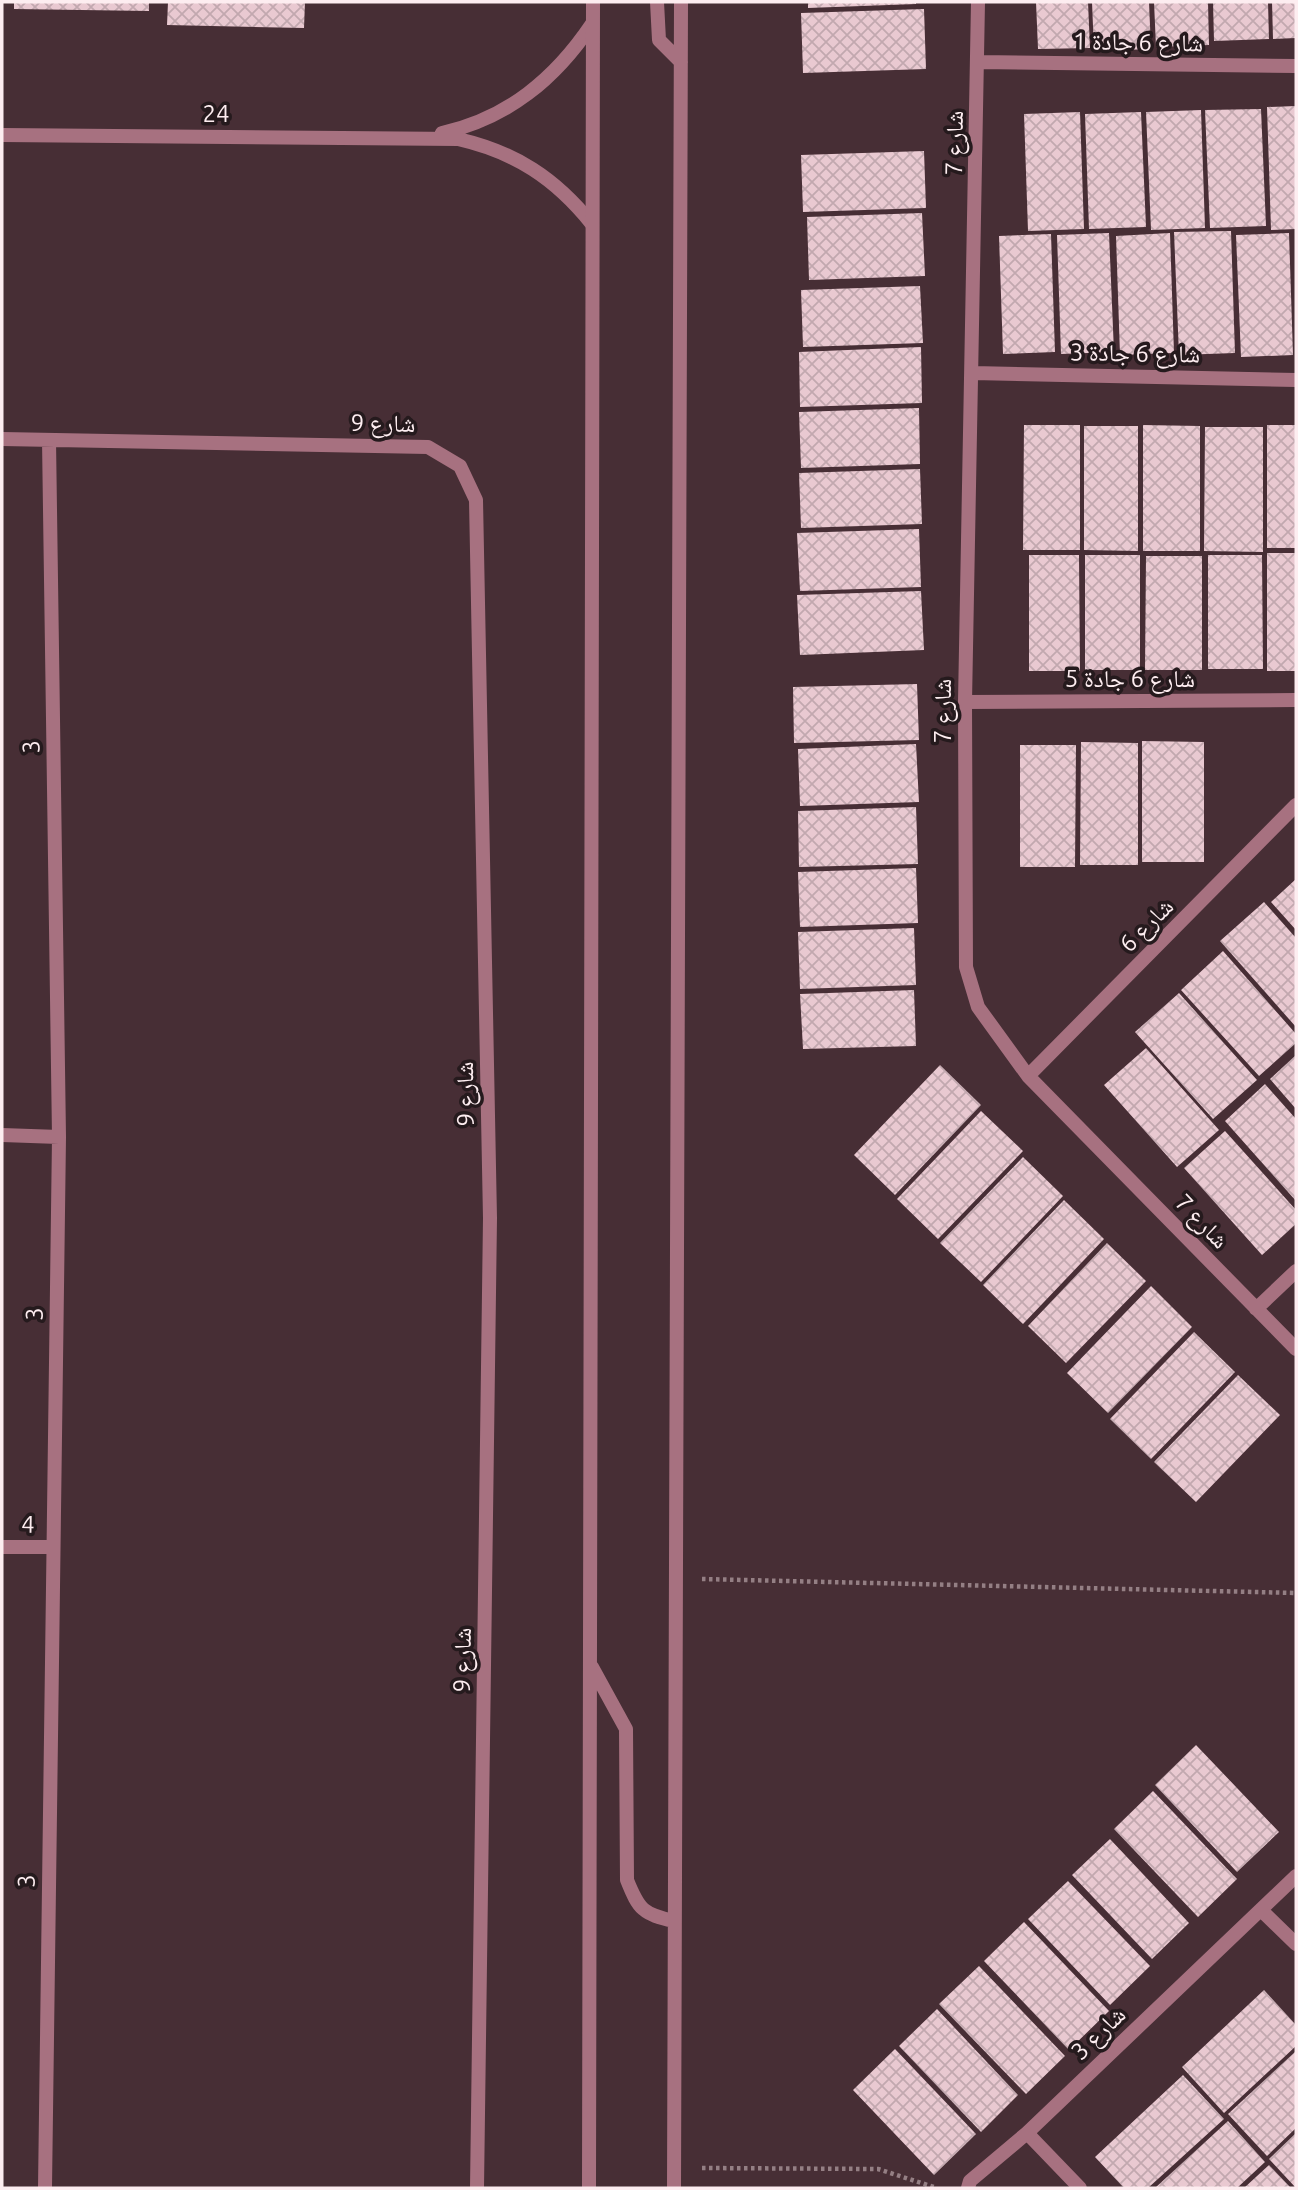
<svg xmlns="http://www.w3.org/2000/svg" width="1298" height="2190" font-family="Ubuntu,'Noto Naskh Arabic',sans-serif">
<defs>
<pattern id="building-cross-hatch" width="8" height="8" patternUnits="userSpaceOnUse" patternTransform="scale(1.75)"><rect width="8" height="8" fill="#e9c9d1"/><path d="M0 0l8 8M0 8l8-8" fill="none" stroke="#c2a8af"/></pattern>
</defs>
<rect width="100%" height="100%" fill="#472e35"/>
<path fill="url(#building-cross-hatch)" d="M14,2H149V11L14,9Z
M168,2H305L304,28L167,25Z
M808,2H916V4L808,8Z
M1036,2H1088L1090,48L1038,49Z
M1092,2H1149L1151,49L1094,51Z
M1154,2H1208L1209,45L1156,47Z
M1213,2H1268L1269,39L1214,41Z
M1272,2H1296V38L1273,39Z
M924,9L926,69L803,73L801,13Z
M1296,106V229L1271,230L1267,107Z
M1261,109L1266,226L1210,228L1205,110Z
M1201,110L1205,228L1151,230L1146,112Z
M1080,112L1084,229L1028,231L1024,114Z
M1141,112L1146,227L1089,229L1085,114Z
M924,151L926,208L803,212L801,155Z
M922,213L925,276L809,280L807,217Z
M1231,231L1235,353L1179,355L1174,232Z
M1109,233L1114,352L1061,354L1057,235Z
M1170,233L1174,353L1120,355L1116,236Z
M1289,233L1293,355L1241,357L1236,235Z
M1051,234L1055,352L1003,354L999,236Z
M920,286L923,343L803,347L801,290Z
M921,347L922,403L800,407L799,352Z
M919,408L920,464L801,468L799,412Z
M1024,425H1080V550H1023Z
M1143,425L1200,426V551H1143Z
M1267,425H1296V548H1267Z
M1084,426H1138V551L1084,550Z
M1205,427H1263V552L1204,551Z
M920,469L922,524L801,528L799,473Z
M919,529L921,587L800,591L797,533Z
M1267,553H1296V671H1267Z
M1029,555H1079L1080,671H1029Z
M1085,555H1140V670H1085Z
M1208,555H1262L1263,669H1208Z
M1146,556H1202V670H1145Z
M921,591L924,650L800,655L797,595Z
M917,684L919,740L794,743L793,687Z
M1142,741L1204,742V862H1142Z
M1081,742L1138,743V865H1080Z
M916,744L919,802L800,806L798,749Z
M1020,745H1076L1075,867H1020Z
M916,807L918,864L799,867L798,811Z
M916,868L918,923L800,927L798,872Z
M1296,879V930L1271,902Z
M1264,902L1296,938V1027L1220,941Z
M914,928L916,985L800,989L798,932Z
M1223,951L1296,1034V1043L1259,1076L1181,990Z
M914,990L916,1046L803,1049L800,994Z
M1179,993L1257,1080L1213,1119L1135,1032Z
M1146,1048L1219,1130L1177,1167L1104,1085Z
M1296,1055V1109L1270,1079Z
M940,1065L981,1105L895,1195L854,1155Z
M1265,1084L1296,1119V1201L1225,1121Z
M981,1111L1023,1151L938,1239L897,1199Z
M1225,1131L1296,1210V1224L1262,1255L1184,1168Z
M1023,1157L1063,1196L981,1282L940,1243Z
M1064,1200L1104,1239L1023,1324L983,1285Z
M1107,1243L1146,1281L1066,1363L1028,1326Z
M1151,1286L1192,1327L1108,1413L1067,1373Z
M1194,1332L1235,1372L1151,1459L1110,1419Z
M1238,1375L1280,1415L1196,1502L1154,1462Z
M1196,1745L1279,1832L1237,1872L1155,1785Z
M1153,1791L1237,1879L1198,1917L1114,1829Z
M1110,1839L1189,1923L1152,1959L1072,1875Z
M1068,1881L1150,1966L1110,2005L1028,1919Z
M1024,1922L1109,2011L1069,2050L984,1961Z
M979,1966L1065,2056L1026,2094L939,2004Z
M1264,1990L1296,2025V2046L1224,2113L1182,2067Z
M937,2009L1018,2095L981,2132L899,2046Z
M895,2049L976,2134L934,2175L853,2090Z
M1296,2051V2128L1267,2156L1228,2114Z
M1183,2075L1224,2119L1148,2188H1124L1095,2157Z
M1228,2121L1265,2162L1237,2188H1155Z
M1296,2133V2188L1269,2159Z
M1269,2165L1291,2188H1244Z"/>
<g fill="none" stroke-linecap="round" stroke-linejoin="round">
<path stroke="#947f84" stroke-width="4.5" stroke-dasharray="3.5 3.5" stroke-linecap="butt" d="M702,1579L1296,1593
M702,2168L878,2169L937,2188"/>
<path stroke="#a77180" stroke-width="14" d="M978,2L965,702L966,967L978,1007L1028,1076L1296,1349
M978,62L1296,66
M442,133C508,118 555,79 592,24
M2,135L458,139C515,152 555,178 592,224
M973,373L1296,380
M2,439L428,447L460,466L476,500L490,1218L477,2188
M965,702L1296,700
M1028,1076L1296,805
M2,1135L59,1137
M1256,1309L1296,1271
M2,1547H53
M1261,1910L1296,1944
M1027,2133L1080,2188
M45,2188L59,1137L49,440
M968,2188L970,2181L1027,2133L1296,1876"/>
<path stroke="#a77180" stroke-width="14" d="M657,2L659,40L681,62
M592,1667L626,1729L627,1880C639,1910 643,1914 674,1921
M589,2188L593,2
M674,2188L681,2"/>
</g>
<g text-anchor="middle" dominant-baseline="central" stroke-width="7" stroke-linejoin="round" paint-order="stroke">
<g font-size="24" fill="#fdedf0" stroke="#251a1d">
<text transform="translate(1138 42) rotate(1)">شارع 6 جادة 1</text>
<text x="216" y="113">24</text>
<text transform="translate(954 143) rotate(-89)">شارع 7</text>
<text transform="translate(1135 353) rotate(1)">شارع 6 جادة 3</text>
<text transform="translate(383 423) rotate(1)">شارع 9</text>
<text x="1130" y="678">شارع 6 جادة 5</text>
<text transform="translate(942 711) rotate(-90)">شارع 7</text>
<text transform="translate(31 747) rotate(-91)">3</text>
<text transform="translate(1146 925) rotate(-45)">شارع 6</text>
<text transform="translate(465 1094) rotate(-91)">شارع 9</text>
<text transform="translate(1202 1221) rotate(46)">شارع 7</text>
<text transform="translate(34 1314) rotate(-89)">3</text>
<text transform="translate(28 1524) rotate(1)">4</text>
<text transform="translate(462 1660) rotate(-89)">شارع 9</text>
<text transform="translate(26 1881) rotate(-89)">3</text>
<text transform="translate(1098 2033) rotate(-44)">شارع 3</text>
</g>
</g>
<rect width="1298" height="2190" fill="none" stroke="#fdedf0" stroke-width="7"/>
</svg>
